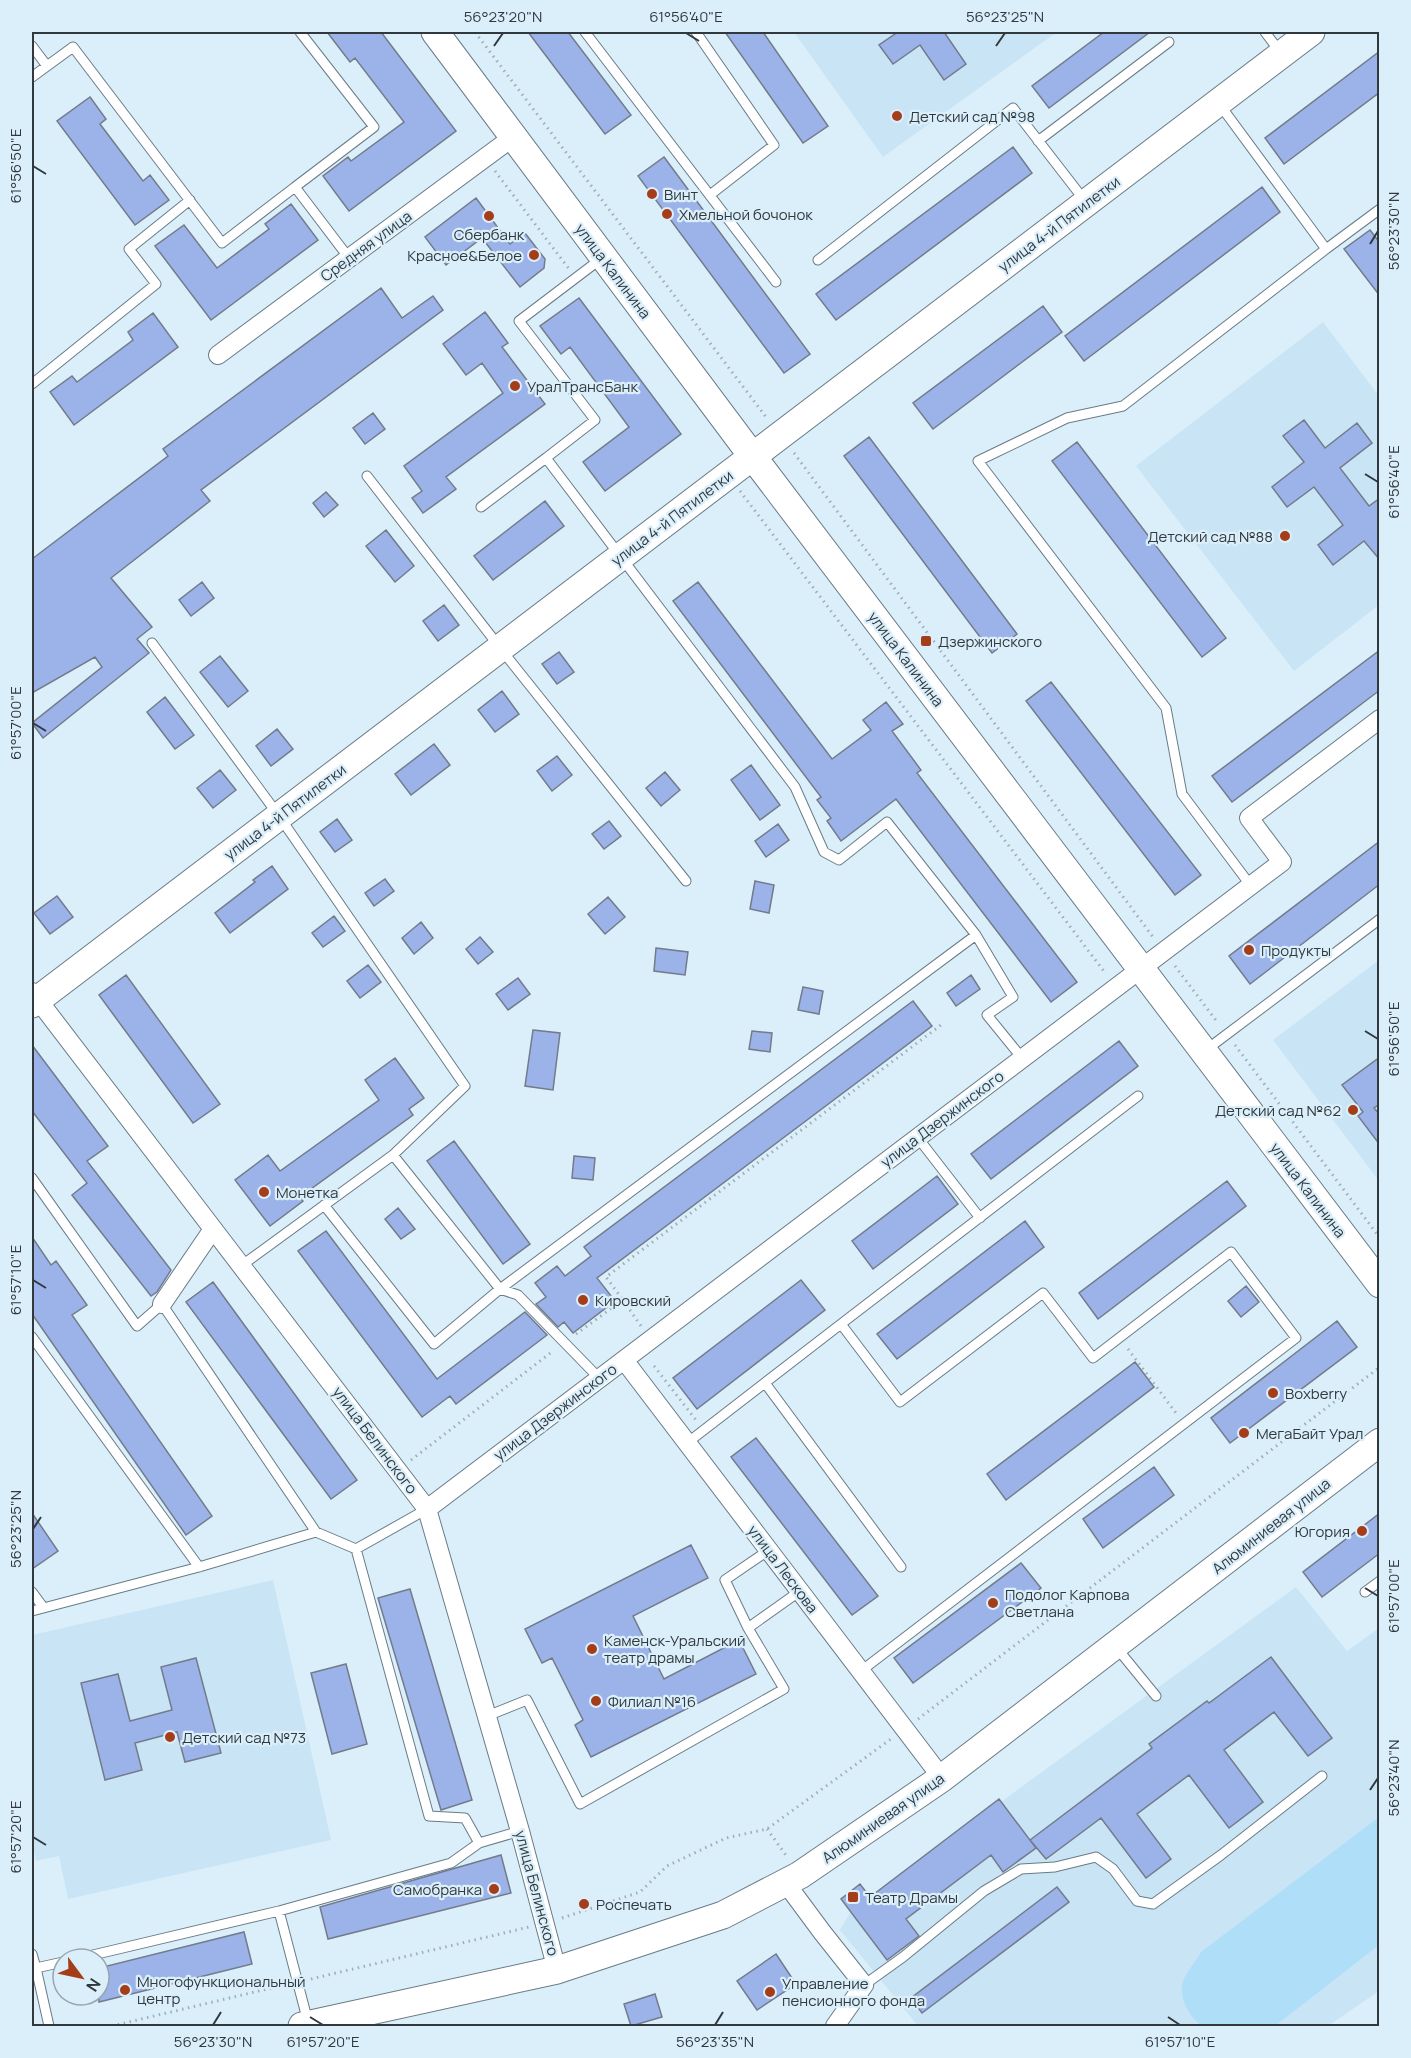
<svg xmlns="http://www.w3.org/2000/svg" width="1411" height="2058" font-family="Manrope,sans-serif">
<rect width="100%" height="100%" fill="#dbeffb"/>
<path fill="#c9e5f5" d="M794,32H1057L883,157Z
M1323,322L1379,396V605L1294,671L1136,466Z
M1379,960V1181L1273,1040Z
M273,1580L331,1840L68,1899L59,1856L36,1861L32,1841V1635Z
M1296,1587L1347,1651L1379,1628V1991L1328,2026H918L840,1930L851,1911Z"/>
<path fill="#afdef8" d="M1379,1817V1945L1275,2026H1202C1189,2017 1178,1997 1183,1981C1187,1971 1196,1961 1201,1952Z"/>
<path fill="#9bb3e9" stroke="#737b8b" stroke-width="1.5" d="M327,32H381L456,131L349,211L323,176L348,157L351,161L404,122L355,58L350,62Z
M528,32H568L631,115L605,134Z
M725,32H763L828,126L803,143Z
M898,32H944L966,64L944,80L920,45L893,64L879,45Z
M1104,32H1150L1049,108L1032,86Z
M1380,51V92L1284,164L1265,138Z
M90,97L106,119L100,124L143,181L150,175L169,200L135,225L57,121Z
M1013,147L1032,173L836,320L816,294Z
M664,157L810,354L784,373L638,176Z
M1262,187L1280,212L1084,361L1065,336Z
M476,198L510,244L525,233L545,259L544,268L520,287L482,238L446,265L425,237Z
M291,204L318,240L211,320L155,246L184,225L217,268L269,229L265,224Z
M1370,230L1380,243V296L1344,249Z
M381,288L402,318L433,296L443,310L201,490L210,501L111,578L152,627L137,639L149,653L43,738L32,723L102,667L95,657L32,693V559L168,456L163,449Z
M579,298L681,434L605,491L583,462L629,427L570,347L561,354L540,326Z
M1043,306L1062,332L933,429L913,403Z
M485,312L508,343L502,347L545,404L446,477L456,489L423,513L412,498L422,491L404,466L503,393L482,363L466,375L443,344Z
M153,313L178,347L74,425L50,392L72,376L77,382L133,340L128,332Z
M373,413L385,429L365,444L353,428Z
M1304,420L1325,448L1357,423L1372,443L1340,468L1369,506L1380,498V560L1364,541L1333,565L1318,545L1343,525L1314,487L1287,507L1272,487L1304,462L1283,436Z
M869,437L1017,634L992,653L844,456Z
M1077,442L1226,638L1202,657L1052,461Z
M326,492L338,505L324,517L313,503Z
M545,501L564,526L493,580L474,556Z
M386,530L414,566L395,582L366,546Z
M202,582L214,598L191,616L179,600Z
M698,582L832,759L871,730L863,720L886,702L903,724L892,731L921,770L917,773L1077,982L1051,1002L896,799L841,841L827,821L831,818L817,800L821,797L673,601Z
M444,605L459,625L438,641L423,621Z
M1380,650V690L1232,802L1212,776Z
M559,652L574,672L557,684L542,664Z
M220,656L248,691L228,707L200,672Z
M1051,682L1201,875L1175,895L1026,701Z
M502,691L519,714L495,732L478,710Z
M165,697L194,735L175,749L147,712Z
M277,729L293,749L271,766L256,746Z
M434,744L450,765L411,795L395,774Z
M557,756L572,775L552,791L537,771Z
M751,765L780,805L760,820L731,780Z
M220,770L236,790L213,808L197,788Z
M665,772L680,790L661,806L646,788Z
M337,819L352,840L335,852L320,832Z
M609,821L621,836L604,849L592,834Z
M778,824L789,840L766,857L755,841Z
M1380,841V884L1250,984L1229,956Z
M272,866L288,889L230,933L215,913L255,882L253,880Z
M385,879L394,891L374,906L365,893Z
M755,881L774,885L769,913L750,909Z
M57,896L73,917L50,934L34,913Z
M608,897L625,917L605,934L588,914Z
M334,916L345,931L323,947L312,933Z
M421,922L433,938L414,954L402,938Z
M480,937L493,952L478,964L466,949Z
M656,948L688,952L685,975L654,971Z
M368,965L381,982L360,998L347,981Z
M126,975L220,1104L193,1123L99,995Z
M971,975L980,989L956,1006L947,993Z
M518,978L530,994L508,1010L496,994Z
M803,987L823,991L819,1014L798,1010Z
M913,1001L932,1026L597,1278L615,1301L573,1333L564,1322L558,1327L536,1304L546,1297L535,1283L557,1266L565,1276L591,1256L584,1247Z
M533,1030L560,1033L553,1090L525,1086Z
M752,1031L772,1033L770,1052L749,1049Z
M1119,1041L1138,1066L991,1179L971,1154Z
M32,1045L108,1146L87,1161L171,1270L157,1292L151,1296L72,1195L87,1183L32,1111Z
M1380,1057V1104L1374,1108L1380,1115V1145L1358,1116L1363,1112L1342,1085Z
M395,1058L424,1098L409,1109L413,1115L300,1197L303,1201L270,1226L235,1180L268,1155L280,1171L379,1100L365,1080Z
M454,1141L530,1244L503,1264L427,1161Z
M574,1156L595,1158L593,1180L572,1178Z
M937,1176L958,1204L873,1269L852,1241Z
M1227,1181L1246,1206L1098,1319L1079,1293Z
M398,1208L415,1229L401,1239L385,1219Z
M1025,1221L1044,1247L897,1359L877,1334Z
M326,1231L437,1379L525,1312L547,1335L456,1404L450,1396L422,1417L298,1251Z
M32,1237L51,1265L56,1261L87,1305L72,1315L212,1516L186,1535L32,1314Z
M801,1280L825,1310L697,1409L673,1378Z
M213,1282L357,1480L331,1499L186,1302Z
M1246,1286L1259,1302L1241,1317L1228,1301Z
M1337,1321L1357,1347L1230,1443L1211,1418Z
M1135,1362L1154,1387L1006,1500L987,1474Z
M756,1438L878,1596L852,1615L731,1457Z
M1154,1467L1174,1495L1103,1548L1083,1519Z
M32,1513L58,1551L32,1569Z
M1380,1513V1553L1322,1597L1303,1572Z
M691,1545L708,1578L633,1616L664,1679L739,1640L756,1674L591,1757L575,1725L583,1720L552,1658L542,1663L525,1629Z
M1021,1563L1041,1588L913,1683L894,1658Z
M410,1589L472,1800L441,1810L378,1598Z
M1271,1657L1332,1738L1308,1756L1274,1712L1224,1750L1263,1802L1229,1828L1189,1775L1137,1814L1171,1859L1146,1878L1101,1818L1046,1859L1030,1840L1152,1748L1149,1744L1207,1701L1209,1703Z
M196,1658L221,1753L185,1762L177,1732L135,1743L142,1770L105,1780L81,1683L118,1674L130,1721L172,1710L161,1667Z
M346,1664L367,1744L332,1754L311,1673Z
M999,1799L1036,1848L1003,1872L991,1855L906,1919L919,1936L887,1960L841,1899L860,1884L870,1897Z
M501,1855L511,1893L328,1939L320,1907Z
M1057,1887L1069,1902L922,2013L911,1998Z
M244,1932L252,1964L99,2002V1968Z
M776,1954L796,1984L757,2010L737,1981Z
M655,1994L662,2017L631,2026L624,2004Z"/>
<g fill="none" stroke-linecap="round" stroke-linejoin="round">
<g stroke="#697b86" stroke-width="11">
<path id="lane" d="M585,32L776,282
M696,32L774,145L710,195
M1265,32L1280,52
M32,46L47,66
M32,77L73,47L222,243L295,187L349,258
M1220,105L1326,249L1123,406L1067,418L978,461L1166,708L1182,794L1251,886
M1038,141L1169,42
M295,187L374,127L300,32
M1326,249L1380,209
M602,258L519,321L595,420L546,458L795,787L824,852L839,860L887,822L976,935L1013,997L987,1015L1022,1058
M818,260L1013,108L1085,201
M32,384L156,284L129,249L190,200
M367,476L508,658L686,881
M481,507L546,458
M152,643L279,816L465,1086L393,1155L241,1266
M1206,1050L1380,919
M918,1138L980,1218
M393,1155L500,1289L518,1295L599,1378
M32,1178L137,1326L162,1304L316,1532
M324,1205L434,1344L500,1289L976,935
M32,1337L199,1567
M765,1383L901,1567
M687,1443L841,1324
M356,1549L429,1816L465,1818L479,1843
M32,1592L43,1607
M1365,1592L1380,1581
M32,1611L199,1567L316,1532L356,1549L427,1509
M748,1628L725,1580L769,1550
M1116,1647L1156,1696
M861,1671L1296,1338L1231,1252L1093,1358L1043,1293L900,1402L841,1324L1138,1096
M487,1716L527,1700L580,1804L784,1689L748,1628L800,1591
M279,1911L308,2022
M32,1954L36,1968L63,1962
M76,1959L279,1911L451,1863L479,1843L520,1831
M36,1968L49,2026
M864,1985L903,1957L984,1891L1021,1869L1055,1867L1096,1857L1113,1869L1137,1901L1153,1904L1221,1855L1322,1776"/>
</g>
<g stroke="#697b86" stroke-width="20">
<path id="street" d="M218,355L513,137
M32,992L427,1509L520,1831L557,1970
M162,1304L213,1229
M624,1360L942,1778
M427,1509L1282,862L1249,818L1380,719
M785,1882L822,1932L864,1985L835,2026"/>
</g>
<g stroke="#697b86" stroke-width="29">
<path id="secondary" d="M435,32L753,457L1380,1284
M32,1004L1311,32
M302,2026L557,1970L723,1915L800,1875L942,1778L1380,1442"/>
</g>
<path stroke="#9eaeb7" stroke-width="3" stroke-dasharray="1.5 4.5" stroke-linecap="butt" d="M475,32L766,417
M495,171L569,269
M794,453L1153,937
M740,491L1106,974
M1175,966L1218,1023
M1235,1045L1380,1238
M623,1300L641,1326
M576,1334L623,1300L606,1277L941,1025
M1128,1349L1176,1413
M654,1366L696,1420
M411,1460L553,1351
M918,1719L1380,1367
M767,1829L788,1858
M562,1918L640,1892L667,1866L726,1838L767,1829L891,1739
M311,1979L529,1927
M112,2026L284,1985"/>
<use href="#lane" stroke="#fff" stroke-width="9"/>
<use href="#street" stroke="#fff" stroke-width="18"/>
<use href="#secondary" stroke="#fff" stroke-width="27"/>
</g>
<path fill="none" stroke="#31393e" stroke-width="2" d="M686,33L699,41M494,46L503,33M996,46L1005,33M33,166L46,174M1370,244L1378,231M1365,474L1378,482M33,723L46,731M1365,1031L1378,1039M33,1280L46,1288M33,1529L41,1517M1365,1588L1378,1596M1370,1790L1378,1778M33,1837L46,1845M310,2017L323,2025M1168,2017L1180,2025M213,2025L221,2012M715,2025L723,2012"/>
<g fill="#a43d1a" stroke="#dbeffb" stroke-width="2">
<circle cx="897" cy="116" r="6"/>
<circle cx="652" cy="194" r="6"/>
<circle cx="667" cy="214" r="6"/>
<circle cx="489" cy="216" r="6"/>
<circle cx="534" cy="255" r="6"/>
<circle cx="515" cy="386" r="6"/>
<circle cx="1285" cy="536" r="6"/>
<rect x="920" y="635" width="12" height="12" rx="3"/>
<circle cx="1249" cy="950" r="6"/>
<circle cx="1353" cy="1110" r="6"/>
<circle cx="264" cy="1192" r="6"/>
<circle cx="583" cy="1300" r="6"/>
<circle cx="1273" cy="1393" r="6"/>
<circle cx="1244" cy="1433" r="6"/>
<circle cx="1362" cy="1531" r="6"/>
<circle cx="993" cy="1603" r="6"/>
<circle cx="592" cy="1649" r="6"/>
<circle cx="596" cy="1701" r="6"/>
<circle cx="170" cy="1737" r="6"/>
<circle cx="494" cy="1889" r="6"/>
<rect x="847" y="1891" width="12" height="12" rx="3"/>
<circle cx="584" cy="1904" r="6"/>
<circle cx="125" cy="1990" r="6"/>
<circle cx="770" cy="1992" r="6"/>
</g>
<g text-anchor="middle" dominant-baseline="central" stroke-width="4.5" stroke-linejoin="round" paint-order="stroke">
<g font-size="15" fill="#31393e" stroke="#dbeffb" text-anchor="start">
<text x="909" y="116">Детский сад №98</text>
<text x="664" y="194">Винт</text>
<text x="679" y="214">Хмельной бочонок</text>
<text x="489" y="234" text-anchor="middle">Сбербанк</text>
<text x="522" y="255" text-anchor="end">Красное&amp;Белое</text>
<text x="527" y="386">УралТрансБанк</text>
<text x="1273" y="536" text-anchor="end">Детский сад №88</text>
<text x="938" y="641">Дзержинского</text>
<text x="1261" y="950">Продукты</text>
<text x="1341" y="1110" text-anchor="end">Детский сад №62</text>
<text x="276" y="1192">Монетка</text>
<text x="595" y="1300">Кировский</text>
<text x="1285" y="1393">Boxberry</text>
<text x="1256" y="1433">МегаБайт Урал</text>
<text x="1350" y="1531" text-anchor="end">Югория</text>
<text x="1005" y="1594">Подолог Карпова<tspan x="1005" dy="17">Светлана</tspan></text>
<text x="604" y="1640">Каменск-Уральский<tspan x="604" dy="17">театр драмы</tspan></text>
<text x="608" y="1701">Филиал №16</text>
<text x="182" y="1737">Детский сад №73</text>
<text x="482" y="1889" text-anchor="end">Самобранка</text>
<text x="865" y="1897">Театр Драмы</text>
<text x="596" y="1904">Роспечать</text>
<text x="137" y="1981">Многофункциональный<tspan x="137" dy="17">центр</tspan></text>
<text x="782" y="1983">Управление<tspan x="782" dy="17">пенсионного фонда</tspan></text>
</g>
<g font-size="15" fill="#31393e" stroke="#dbeffb">
<text transform="translate(1059 224) rotate(-37)">улица 4-й Пятилетки</text>
<text transform="translate(366 246) rotate(-36)">Средняя улица</text>
<text transform="translate(613 271) rotate(53)">улица Калинина</text>
<text transform="translate(672 518) rotate(-37)">улица 4-й Пятилетки</text>
<text transform="translate(906 659) rotate(53)">улица Калинина</text>
<text transform="translate(285 812) rotate(-37)">улица 4-й Пятилетки</text>
<text transform="translate(942 1119) rotate(-37)">улица Дзержинского</text>
<text transform="translate(1308 1190) rotate(53)">улица Калинина</text>
<text transform="translate(555 1412) rotate(-37)">улица Дзержинского</text>
<text transform="translate(375 1440) rotate(53)">улица Белинского</text>
<text transform="translate(1271 1526) rotate(-38)">Алюминиевая улица</text>
<text transform="translate(783 1569) rotate(53)">улица Лескова</text>
<text transform="translate(883 1818) rotate(-35)">Алюминиевая улица</text>
<text transform="translate(537 1893) rotate(75)">улица Белинского</text>
</g>
</g>
<rect width="1411" height="2058" fill="none" stroke="#dbeffb" stroke-width="66"/>
<g transform="translate(81 1977) rotate(123)"><circle r="28" fill="#dbeffb" stroke="#97a6af" stroke-width="1.5"/>
<path d="M0-4.5L10 22L0 15L-10 22Z" fill="#a43d1a"/>
<text y="-9" font-size="16" font-weight="bold" text-anchor="middle" fill="#31393e">N</text>
</g>
<rect x="33" y="33" width="1345" height="1992" fill="none" stroke="#31393e" stroke-width="2"/>
<g font-size="15" text-anchor="middle" fill="#31393e">
<text x="503" y="22">56°23'20"N</text>
<text x="686" y="22">61°56'40"E</text>
<text x="1005" y="22">56°23'25"N</text>
<text transform="translate(16 166) rotate(-90)" y="5">61°56'50"E</text>
<text transform="translate(1394 231) rotate(-90)" y="5">56°23'30"N</text>
<text transform="translate(1394 482) rotate(-90)" y="5">61°56'40"E</text>
<text transform="translate(16 723) rotate(-90)" y="5">61°57'00"E</text>
<text transform="translate(1394 1039) rotate(-90)" y="5">61°56'50"E</text>
<text transform="translate(16 1280) rotate(-90)" y="5">61°57'10"E</text>
<text transform="translate(16 1529) rotate(-90)" y="5">56°23'25"N</text>
<text transform="translate(1394 1596) rotate(-90)" y="5">61°57'00"E</text>
<text transform="translate(1394 1778) rotate(-90)" y="5">56°23'40"N</text>
<text transform="translate(16 1837) rotate(-90)" y="5">61°57'20"E</text>
<text x="213" y="2047">56°23'30"N</text>
<text x="323" y="2047">61°57'20"E</text>
<text x="715" y="2047">56°23'35"N</text>
<text x="1180" y="2047">61°57'10"E</text>
</g>
</svg>
